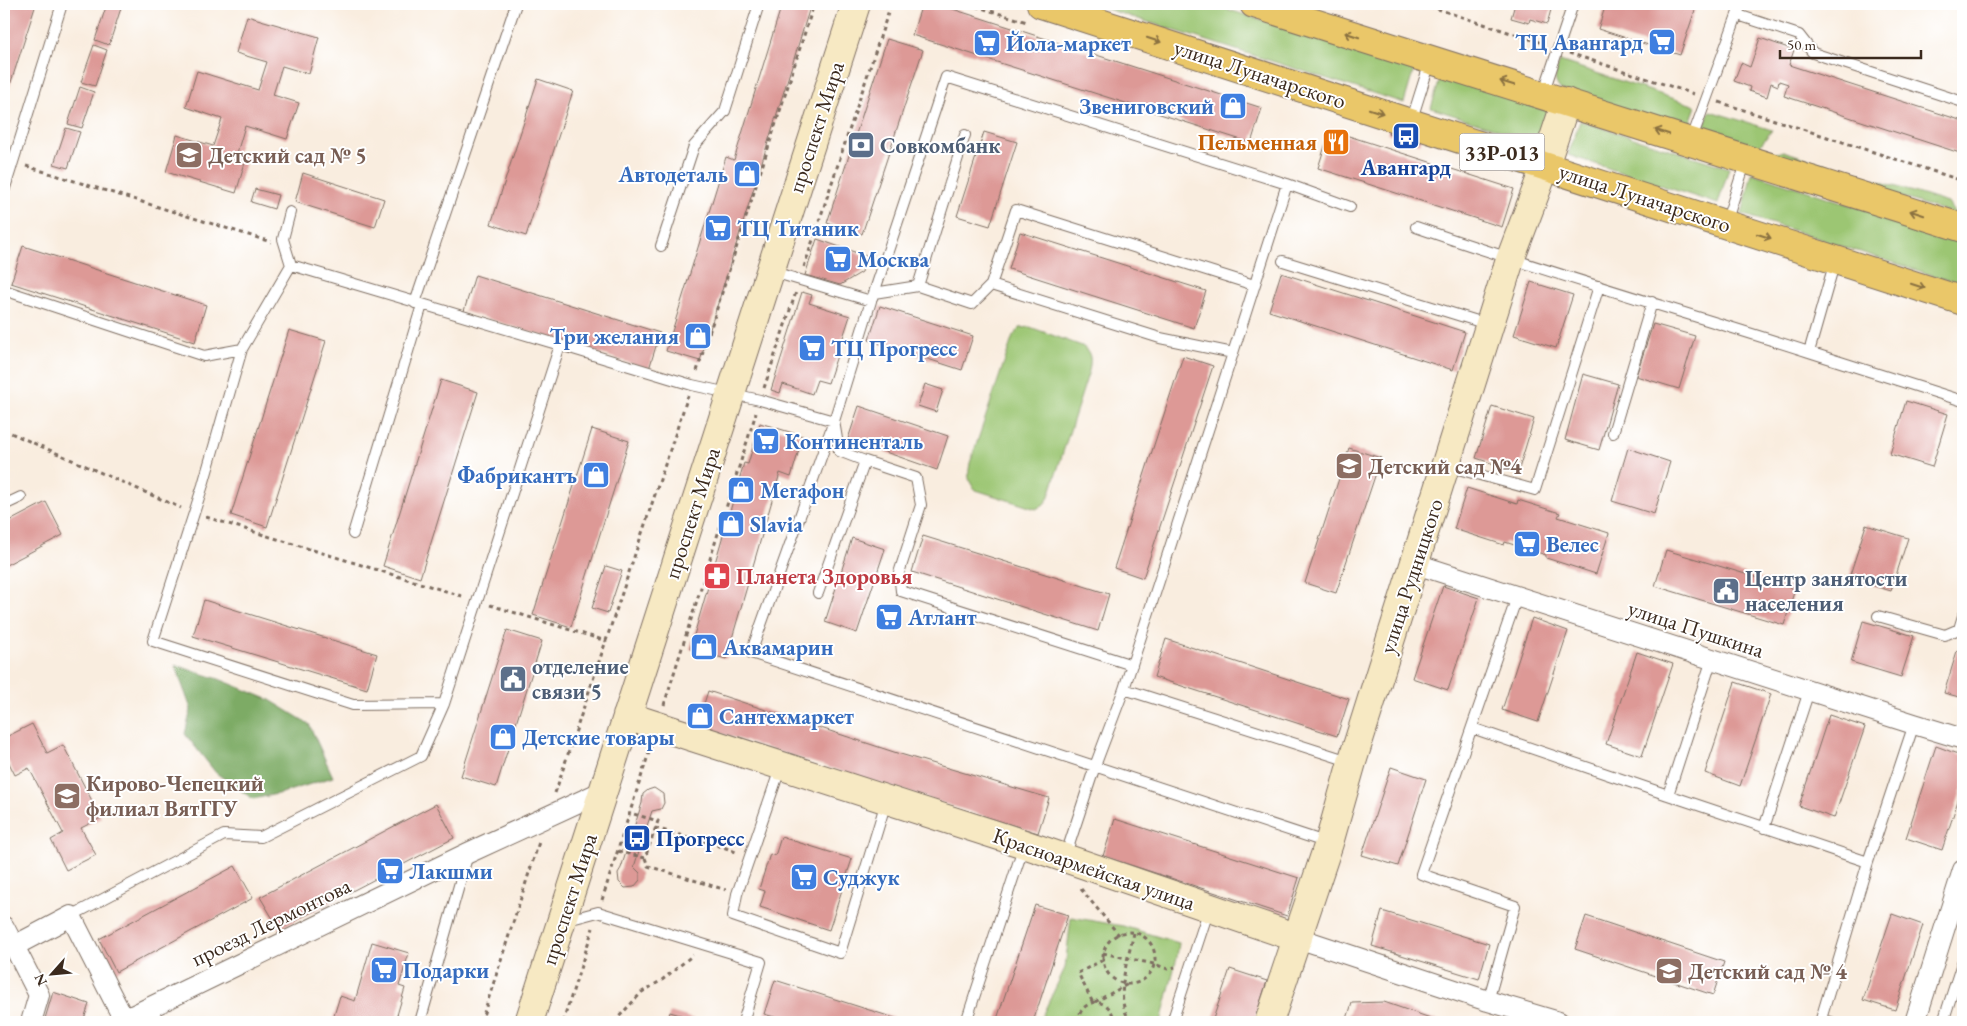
<svg xmlns="http://www.w3.org/2000/svg" width="1967" height="1026" font-family="'EB Garamond',serif">
<rect width="100%" height="100%" fill="#fff"/>
<filter id="ink" filterUnits="userSpaceOnUse"><feTurbulence type="fractalNoise" baseFrequency=".02" numOctaves="2"/><feDisplacementMap in="SourceGraphic" scale="10" xChannelSelector="R" yChannelSelector="G"/><feConvolveMatrix kernelMatrix="1 2 1 2 8 2 1 2 1" color-interpolation-filters="sRGB"/></filter>
<filter id="wash" filterUnits="userSpaceOnUse"><feTurbulence type="fractalNoise" baseFrequency=".0096" numOctaves="4" result="noise"/><feDisplacementMap in="SourceGraphic" scale="20" xChannelSelector="R" yChannelSelector="G"/><feGaussianBlur stdDeviation="1.12" result="paint"/><feColorMatrix in="noise" values="0 0 0 0 0 0 0 0 0 0 0 0 0 0 0 0 0 1.4 0 .05"/><feComposite in="paint" operator="in"/></filter>
<g filter="url(#wash)">
<rect width="100%" height="100%" fill="#f9eddf"/>
<path fill="#9cc673" stroke="#6c7848" d="M1091,4H1211L1414,69L1404,103Z
M1560,61L1696,106L1690,123L1685,129L1560,89C1552,80 1556,71 1560,61Z
M1442,73L1562,112L1553,147L1431,108Z
M1710,111L1772,130L1756,151L1707,134L1704,126Z
M1580,121L1729,168L1718,204L1568,155Z
M1783,151L1948,203L1955,214L1768,156Z
M1752,173L1963,241V285L1742,214Z
M1030,327L1082,346C1092,353 1091,360 1089,371L1048,499L1043,505L1036,509L976,490C967,481 968,475 970,463L1013,336L1020,328Z
M1071,917L1123,926L1179,943L1177,957L1161,1022H1039L1065,968Z"/>
<path fill="#7dab65" stroke="#5c6a42" d="M175,665L219,679L270,700L309,724L333,777L282,793L253,799L216,773L185,734L191,709Z"/>
<g id="blocks">
<path fill="#dd9996" d="M4,4H36L4,104Z
M107,4L121,8L109,45L95,40Z
M782,4H811L700,361L666,351L726,157L734,160Z
M922,4H937L1262,108L1251,143L912,35Z
M1515,4H1545L1552,6L1547,24L1530,19L1529,23L1511,18Z
M1606,4H1697L1680,55L1598,29Z
M247,16L319,37L309,74L282,66L273,95L299,103L287,139L245,126L237,153L247,156L236,193L166,172L177,135L213,146L222,119L186,107L197,71L258,90L267,62L236,53Z
M1760,38L1794,50L1789,65L1963,121V154L1784,96L1788,84L1779,81L1778,86L1771,83L1767,97L1749,91L1750,87L1734,81L1741,63L1750,67Z
M887,39L923,50L862,234L827,223Z
M94,45L107,50L95,86L81,82Z
M538,79L573,91L526,236L491,224Z
M80,87L94,92L82,128L68,124Z
M1392,122L1424,132L1420,144L1388,134Z
M66,128L80,132L68,168L54,164Z
M1330,130L1514,189L1502,227L1318,168Z
M984,132L1017,142L990,226L957,216Z
M303,173L384,199L375,227L295,202Z
M255,189L278,195L274,209L251,202Z
M1020,232L1206,291L1194,328L1009,269Z
M817,239L866,256L862,272L840,285L805,275Z
M23,246L206,305L195,342L11,283Z
M1281,273L1465,332L1453,370L1269,311Z
M475,275L660,333L649,369L464,311Z
M1531,282L1573,295L1556,348L1514,335Z
M802,292L812,295L809,303L850,316L828,383L817,380L812,394L783,384L780,393L771,390Z
M880,306L973,336L962,370L869,340Z
M1653,324L1695,336L1679,389L1636,376Z
M289,330L326,341L267,527L231,515Z
M1183,356L1213,366L1143,578L1114,568Z
M1583,374L1618,384L1599,450L1565,440Z
M441,380L478,392L420,578L383,566Z
M925,384L943,390L936,412L918,406Z
M1906,401L1948,414L1932,467L1890,454Z
M859,406L948,436L937,470L848,439Z
M1492,406L1534,419L1518,472L1476,458Z
M760,423L803,436L791,477L780,473L726,659L690,649L744,463L748,464Z
M592,429L629,441L571,627L533,615Z
M1349,448L1381,458L1336,593L1305,583Z
M1628,448L1670,462L1654,514L1612,501Z
M1467,488L1517,504L1518,500L1560,513L1558,517L1609,533L1596,574L1546,558V555L1505,542L1504,545L1454,529Z
M46,502L63,535L4,566V524Z
M1866,525L1908,538L1891,591L1849,578Z
M923,536L1109,594L1098,631L912,572Z
M852,538L885,549L857,633L825,622Z
M1666,550L1795,589L1784,625L1655,586Z
M606,566L622,571L608,613L592,608Z
M1443,586L1479,598L1448,690L1412,678Z
M204,600L377,654L367,689L193,636Z
M1532,618L1568,631L1538,722L1502,710Z
M1863,621L1914,636L1901,677L1851,662Z
M507,630L542,641L496,787L461,776Z
M1166,639L1349,699L1337,736L1154,677Z
M1957,651L1963,653V698L1944,693Z
M1637,652L1673,664L1642,756L1606,744Z
M1735,682L1771,694L1740,786L1705,773Z
M708,691L897,753L1049,798L1038,833L697,726Z
M1829,715L1865,727L1834,818L1799,806Z
M32,724L47,753L63,745L101,818L81,828L96,855L66,870L51,840L63,833L29,768L15,775L4,753V738Z
M1936,746L1963,756V785L1942,850L1906,838Z
M1391,767L1426,779L1398,866L1362,855Z
M654,788L663,794L664,803L661,809L652,811L646,829L649,834L645,848H640L634,867L640,873V880L634,887L625,888L619,882L618,873L621,868L642,803L643,794L648,790Z
M436,804L454,838L279,929L260,897Z
M1115,819L1299,878L1287,916L1103,856Z
M781,837L852,859L829,930L760,907L765,891L759,889L770,854L775,856Z
M235,866L253,898L116,972L99,939Z
M1035,905L1068,915L1033,1022H996Z
M1382,911L1489,944L1479,979L1372,946Z
M1892,914L1923,925L1895,1010L1863,1000Z
M1586,916L1724,962L1713,995L1575,949Z
M372,942L409,953L399,986L405,988L395,1022H383L370,1018L369,1022H332L340,996L355,1001Z
M1230,969L1267,981L1254,1022H1212Z
M775,980L907,1022H791L764,1014Z
M53,992L89,1004L83,1022H44Z
M1384,1002L1442,1022H1346L1352,1003Z
M670,1012L704,1022H667Z"/>
</g>
</g>
<g filter="url(#ink)">
<use href="#blocks" fill-opacity="0" stroke="#7e6e62" stroke-width="1"/>
<g fill="none" stroke-linecap="round" stroke-linejoin="round">
<g stroke="#7e6e62" stroke-width="12">
<path id="lane" d="M1738,15L1799,35L1813,53L1963,102
M1543,94L1573,4
M1411,122L1430,62
M1691,141L1741,4
M4,191L62,4
M290,212L283,239L291,265L560,345
M1726,223L1746,160
M1416,227C1545,272 1678,310 1809,352
M661,246L694,146L725,111L759,4
M1283,261L1487,324
M1835,261L1809,352L1963,401
M770,271L871,301L834,421L751,653L1328,843
M991,285L1160,338L1233,353L1287,184
M918,286L972,304L991,285L1016,210L1254,285
M4,290L204,356L242,349L291,265
M874,293L946,77L1287,184L1350,207
M872,298L874,293L918,286L965,135
M415,303L516,4
M242,349L203,485L153,641L353,705L444,704
M1613,433L1652,302
M865,461L916,478L921,505L899,573L901,591L1132,665
M1447,466L1535,490L1599,286
M4,505L21,497
M353,534L422,305
M1878,616L1945,635L1959,629L1963,616
M1712,659L1668,795L1868,862L1914,724
M1124,689L1233,353
M1472,728L1668,795
M781,766L737,894L733,916L840,953L886,802
M1764,828L1809,691
M1065,857L1095,766L1124,689L1352,762
M71,916L224,835L261,837L421,756L444,704L560,345L692,385L760,400L834,421L839,451L865,461L818,593
M564,921L598,912L761,962L743,1022
M1488,1001L1515,906L1421,874L1517,597
M152,1022L158,1004
M420,1022L468,854
M966,1022L1024,845
M1172,1022L1209,909
M1831,1022L1821,1019L1868,862
M1943,1022L1963,960"/>
</g>
<g stroke="#7e6e62" stroke-width="22">
<path id="street" d="M1416,564L1914,724L1963,739
M4,927L14,946L71,916L124,1020L468,853L603,791
M1298,938L1488,1001L1559,1022
M14,946L39,995L31,1022
M1915,1022L1963,870"/>
</g>
<g stroke="#7e6e62" stroke-width="30">
<path id="secondary" d="M627,716L1024,844L1298,938
M529,1022L856,4
M1269,1022L1329,843L1352,762L1510,260L1539,183L1566,102"/>
</g>
<g stroke="#7e6e62" stroke-width="30">
<path id="primary" d="M1041,4L1963,301
M1254,4L1963,228"/>
</g>
<path stroke="#7e6e62" stroke-width="3" stroke-dasharray="4 4" stroke-linecap="butt" d="M968,4L1027,22
M1422,4L1545,44
M1569,53L1694,94
M1719,102L1963,181
M26,166L271,242
M804,267L891,4
M697,371L814,4
M764,388L796,292
M4,430L181,508
M206,517L465,597
M490,605L606,641
M664,705L756,413
M555,793L688,396
M655,828L726,848L738,853
M618,851L645,858L658,821L630,813
M645,858L648,866L726,890
M1081,889L1119,935
M602,900L651,746
M1103 958a26 26 0 1 1 52 0a26 26 0 1 1-52 0Z
M1103,953L1154,964L1168,969L1175,967
M1103,960L1078,973L1093,1003L1128,984
M481,1022L539,842
M563,1022L593,928
M614,1022L642,992L662,980L693,955
M1079,1022C1078,1011 1085,1004 1096,1002C1108,1004 1114,1011 1113,1022
M1131,1022C1113,998 1128,960 1134,933"/>
<use href="#lane" stroke="#fff" stroke-width="10"/>
<use href="#street" stroke="#fff" stroke-width="20"/>
<use href="#secondary" stroke="#f7e9c3" stroke-width="28"/>
<use href="#primary" stroke="#eac769" stroke-width="28"/>
</g>
<defs><path id="oneway-shaft" d="M-6 0H5M1.5-3L5.5 0L1.5 3" fill="none" stroke-width="1.6" stroke-linecap="round" stroke-linejoin="round" transform="scale(1.25)"/></defs>
<g stroke="#8a7140">
<use href="#oneway-shaft" transform="translate(1352 35) rotate(-162)"/>
<use href="#oneway-shaft" transform="translate(1154 40) rotate(18)"/>
<use href="#oneway-shaft" transform="translate(1507 83) rotate(-163)"/>
<use href="#oneway-shaft" transform="translate(1376 111) rotate(18)"/>
<use href="#oneway-shaft" transform="translate(1662 132) rotate(-162)"/>
<use href="#oneway-shaft" transform="translate(1917 213) rotate(-162)"/>
<use href="#oneway-shaft" transform="translate(1764 236) rotate(18)"/>
<use href="#oneway-shaft" transform="translate(1918 286) rotate(18)"/>
</g>
</g>
<defs>
<g id="supermarket-square" transform="scale(1.4375)"><rect x="-9" y="-9" width="18" height="18" rx="4" fill="#3f7fe0" stroke="#fff"/><path d="M-6-5.5h2.5l.6 2H6L4.5 2H-2.5L-4.4-4H-6ZM-1.5 3.2a1.3 1.3 0 1 0 .1 0ZM3 3.2a1.3 1.3 0 1 0 .1 0Z" fill="#fff"/></g>
<g id="shop-square" transform="scale(1.4375)"><rect x="-9" y="-9" width="18" height="18" rx="4" fill="#3f7fe0" stroke="#fff"/><path d="M-5-2.5h2.3a2.7 3.5 0 0 1 5.4 0H5L5.5 6h-11ZM-1.5-2.5h3a1.5 2.3 0 0 0-3 0Z" fill="#fff"/></g>
<g id="bus-square" transform="scale(1.4375)"><rect x="-9" y="-9" width="18" height="18" rx="4" fill="#1a4fb4" stroke="#fff"/><path d="M-5-6H5V4H4V6H2V4H-2V6H-4V4H-5ZM-3.5-4V0h7V-4ZM-3.5 1.2v1.5H-2V1.2ZM2 1.2v1.5H3.5V1.2Z" fill="#fff"/></g>
<g id="restaurant-square" transform="scale(1.4375)"><rect x="-9" y="-9" width="18" height="18" rx="4" fill="#e8710a" stroke="#fff"/><path d="M-5-6h1v4h1v-4h1v4h1v-4h1v5L-1.5 .5V6h-2V.5L-5-1ZM5-6V6H3V1.5H1.5Q1.5-4 5-6Z" fill="#fff"/></g>
<g id="bank-square" transform="scale(1.4375)"><rect x="-9" y="-9" width="18" height="18" rx="4" fill="#5c6f8a" stroke="#fff"/><path d="M-6-4H6V4H-6ZM0-2.3a2.3 2.3 0 1 0 0 4.6a2.3 2.3 0 1 0 0-4.6Z" fill="#fff"/></g>
<g id="school-square" transform="scale(1.4375)"><rect x="-9" y="-9" width="18" height="18" rx="4" fill="#8d6e63" stroke="#fff"/><path d="M0-5L7-2L0 1L-7-2ZM-4 1L0 2.5L4 1V4Q0 6-4 4Z" fill="#fff"/></g>
<g id="pharmacy-square" transform="scale(1.4375)"><rect x="-9" y="-9" width="18" height="18" rx="4" fill="#e0444e" stroke="#fff"/><path d="M-2-6h4v4h4v4h-4v4h-4v-4h-4v-4h4Z" fill="#fff"/></g>
<g id="civic-square" transform="scale(1.4375)"><rect x="-9" y="-9" width="18" height="18" rx="4" fill="#5c6f8a" stroke="#fff"/><path d="M-.6-6.5H3V-4.5H.6V-3L4-1V1h2V6H-6V1h2V-1L-.6-3ZM-1.2 2.5V6h2.4V2.5Z" fill="#fff"/></g>
<g id="university-square" transform="scale(1.4375)"><rect x="-9" y="-9" width="18" height="18" rx="4" fill="#8d6e63" stroke="#fff"/><path d="M0-5L7-2L0 1L-7-2ZM-4 1L0 2.5L4 1V4Q0 6-4 4Z" fill="#fff"/></g>
</defs>
<g fill-rule="evenodd">
<use href="#supermarket-square" x="1662" y="42"/>
<use href="#supermarket-square" x="987" y="43"/>
<use href="#shop-square" x="1233" y="106"/>
<use href="#bus-square" x="1406" y="136"/>
<use href="#restaurant-square" x="1336" y="142"/>
<use href="#bank-square" x="861" y="145"/>
<use href="#school-square" x="189" y="155"/>
<use href="#shop-square" x="747" y="174"/>
<use href="#supermarket-square" x="718" y="228"/>
<use href="#supermarket-square" x="838" y="259"/>
<use href="#shop-square" x="698" y="336"/>
<use href="#supermarket-square" x="812" y="348"/>
<use href="#supermarket-square" x="766" y="441"/>
<use href="#school-square" x="1349" y="466"/>
<use href="#shop-square" x="596" y="475"/>
<use href="#shop-square" x="741" y="490"/>
<use href="#shop-square" x="731" y="524"/>
<use href="#supermarket-square" x="1527" y="544"/>
<use href="#pharmacy-square" x="717" y="576"/>
<use href="#civic-square" x="1726" y="591"/>
<use href="#supermarket-square" x="889" y="617"/>
<use href="#shop-square" x="704" y="647"/>
<use href="#civic-square" x="513" y="679"/>
<use href="#shop-square" x="700" y="716"/>
<use href="#shop-square" x="503" y="737"/>
<use href="#university-square" x="67" y="796"/>
<use href="#bus-square" x="637" y="838"/>
<use href="#supermarket-square" x="390" y="871"/>
<use href="#supermarket-square" x="804" y="877"/>
<use href="#supermarket-square" x="384" y="970"/>
<use href="#school-square" x="1669" y="971"/>
</g>
<g text-anchor="middle" dominant-baseline="central" stroke-width="4" stroke-linejoin="round" paint-order="stroke">
<rect fill="#fff" stroke="#766a62" stroke-width="1" x="1459.5" y="133.5" width="85" height="37" rx="4"/>
<g font-size="21" font-weight="bold" fill="#3b2a1e">
<text x="1502" y="152">33Р-013</text>
</g>
<g font-size="22" font-weight="bold" fill="#366cbe" stroke="#fff" text-anchor="start">
<text x="1643" y="42" text-anchor="end">ТЦ Авангард</text>
<text x="1006" y="43">Йола-маркет</text>
<text x="1214" y="106" text-anchor="end">Звениговский</text>
<text x="728" y="174" text-anchor="end">Автодеталь</text>
<text x="737" y="228">ТЦ Титаник</text>
<text x="857" y="259">Москва</text>
<text x="679" y="336" text-anchor="end">Три желания</text>
<text x="831" y="348">ТЦ Прогресс</text>
<text x="785" y="441">Континенталь</text>
<text x="577" y="475" text-anchor="end">Фабрикантъ</text>
<text x="760" y="490">Мегафон</text>
<text x="750" y="524">Slavia</text>
<text x="1546" y="544">Велес</text>
<text x="908" y="617">Атлант</text>
<text x="723" y="647">Аквамарин</text>
<text x="719" y="716">Сантехмаркет</text>
<text x="522" y="737">Детские товары</text>
<text x="409" y="871">Лакшми</text>
<text x="823" y="877">Суджук</text>
<text x="403" y="970">Подарки</text>
</g>
<g font-size="22" fill="#3b2a1e" stroke="#fff">
<text transform="translate(1260 74) rotate(18)">улица Луначарского</text>
<text transform="translate(816 127) rotate(-72)">проспект Мира</text>
<text transform="translate(1645 198) rotate(18)">улица Луначарского</text>
<text transform="translate(692 513) rotate(-72)">проспект Мира</text>
<text transform="translate(1411 576) rotate(-72)">улица Рудницкого</text>
<text transform="translate(1696 629) rotate(18)">улица Пушкина</text>
<text transform="translate(1094 869) rotate(19)">Красноармейская улица</text>
<text transform="translate(569 899) rotate(-72)">проспект Мира</text>
<text transform="translate(271 922) rotate(-26)">проезд Лермонтова</text>
</g>
<g font-size="22" font-weight="bold" fill="#c56008" stroke="#fff" text-anchor="end">
<text x="1317" y="142">Пельменная</text>
</g>
<g font-size="22" font-weight="bold" fill="#4e5e75" stroke="#fff" text-anchor="start">
<text x="880" y="145">Совкомбанк</text>
<text x="1745" y="578">Центр занятости<tspan x="1745" dy="25">населения</tspan></text>
<text x="532" y="666">отделение<tspan x="532" dy="25">связи 5</tspan></text>
</g>
<g font-size="22" font-weight="bold" fill="#785e54" stroke="#fff" text-anchor="start">
<text x="208" y="155">Детский сад № 5</text>
<text x="1368" y="466">Детский сад №4</text>
<text x="86" y="783">Кирово-Чепецкий<tspan x="86" dy="25">филиал ВятГГУ</tspan></text>
<text x="1688" y="971">Детский сад № 4</text>
</g>
<g font-size="22" font-weight="bold" fill="#164399" stroke="#fff">
<text x="1406" y="167">Авангард</text>
<text x="656" y="838" text-anchor="start">Прогресс</text>
</g>
<g font-size="22" font-weight="bold" fill="#be3a42" stroke="#fff" text-anchor="start">
<text x="736" y="576">Планета Здоровья</text>
</g>
</g>
<rect width="1967" height="1026" fill="none" stroke="#fff" stroke-width="20"/>
<g transform="translate(52 974) rotate(243)" stroke="#ffffff" stroke-width="4" paint-order="stroke">
<path d="M0-4L9 19L0 12L-9 19Z" fill="#3b2a1e"/>
<text y="-8" font-size="14" font-weight="bold" text-anchor="middle" fill="#3b2a1e">N</text>
</g>
<path d="M1780 50v8h141v-8" fill="none" stroke="#3b2a1e" stroke-width="2.5"/>
<text x="1787" y="50" font-size="15" fill="#3b2a1e" stroke="#ffffff" stroke-width="4" paint-order="stroke">50 m</text>
</svg>
